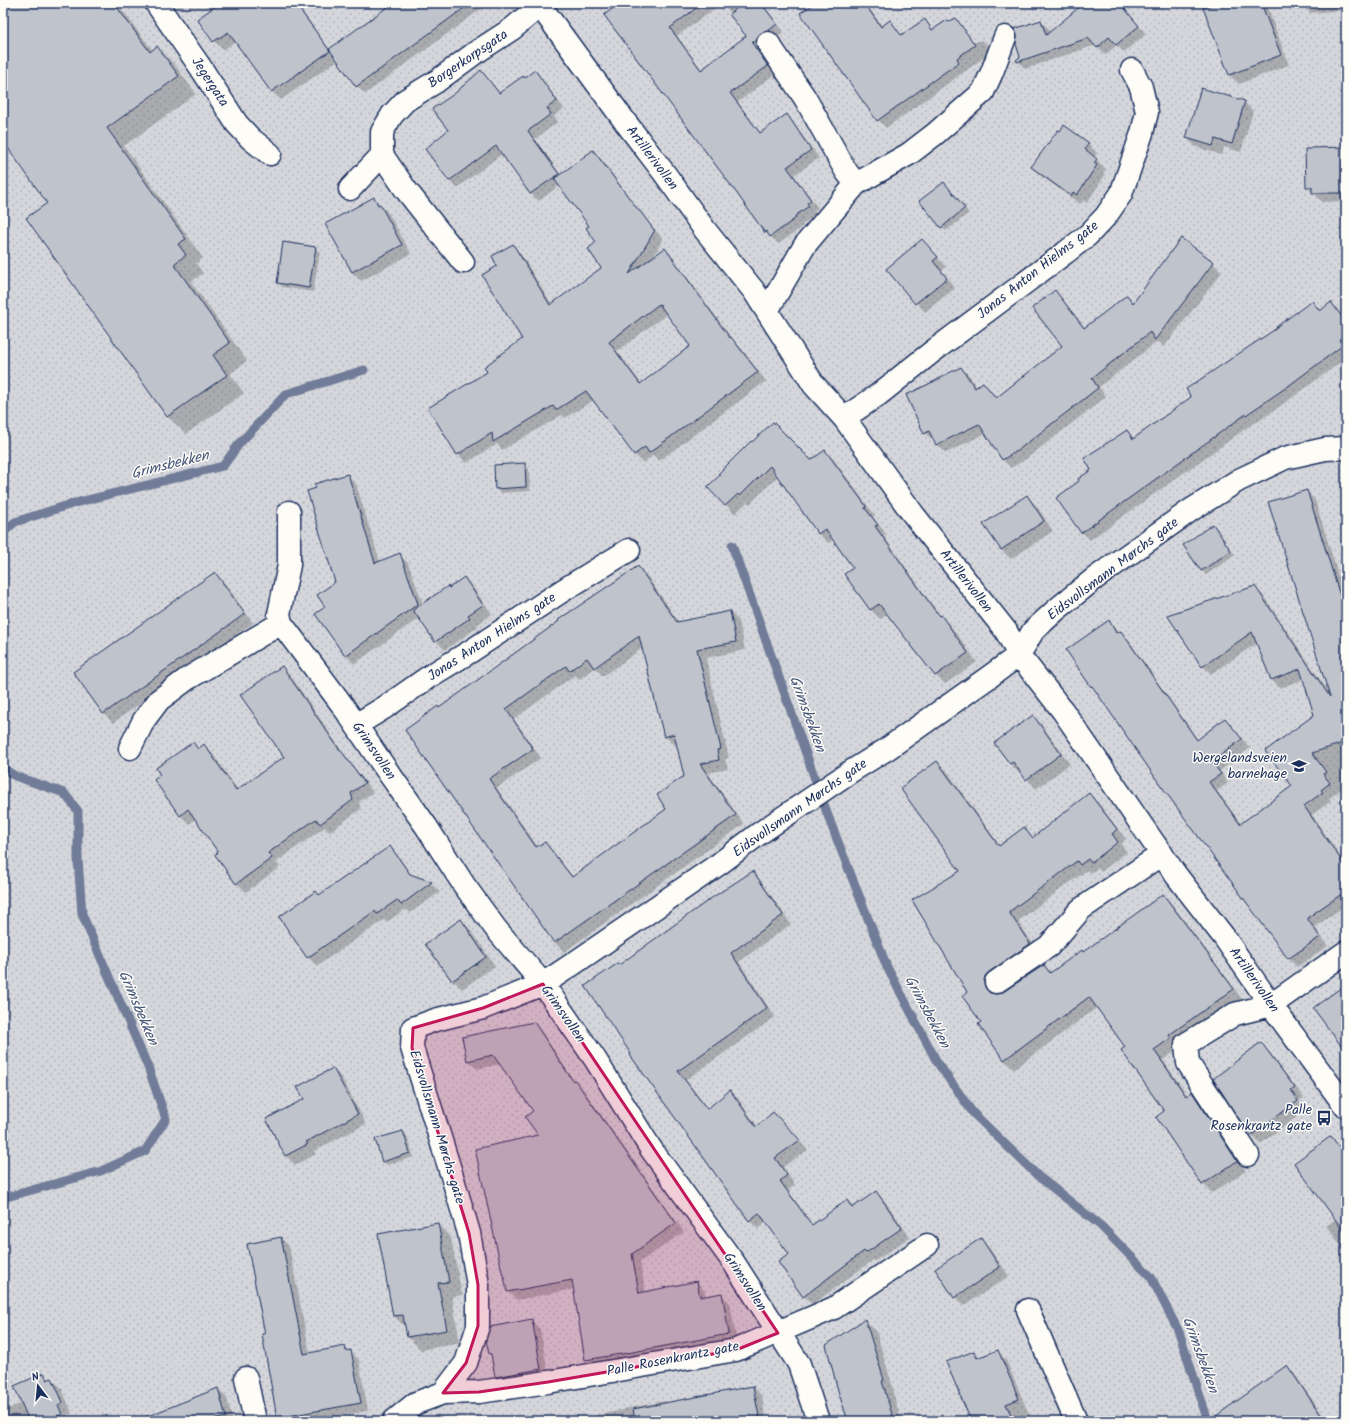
<svg xmlns="http://www.w3.org/2000/svg" width="1349" height="1424" font-family="Kalam,sans-serif">
<defs>
<pattern id="park-dots" width="8" height="8" patternUnits="userSpaceOnUse"><rect width="8" height="8" fill="#d4d6db"/><path d="M2 2h.1M6 6h.1" fill="none" stroke="#b5b8be" stroke-width="1.8" stroke-linecap="round"/></pattern>
</defs>
<rect width="100%" height="100%" fill="#f4f4f1"/>
<filter id="ink" filterUnits="userSpaceOnUse"><feTurbulence type="fractalNoise" baseFrequency=".025" numOctaves="2"/><feDisplacementMap in="SourceGraphic" scale="8" xChannelSelector="R" yChannelSelector="G"/><feConvolveMatrix kernelMatrix="1 2 1 2 8 2 1 2 1" color-interpolation-filters="sRGB"/></filter>
<g filter="url(#ink)">
<path fill="url(#park-dots)" stroke="#78829c" d="M3,3H1346V1421H3Z"/>
<path fill="#0003" fill-rule="evenodd" d="M3,3H114L126,15L153,51L157,47L175,65L196,94L124,146L203,258L196,263L203,273L191,282L247,361L230,374L244,393L186,434L168,417L28,218L48,203L3,139Z
M221,3H296L330,50L388,8L384,3H487L488,4L365,94L357,86L338,60L281,100L272,92L236,41L223,50L214,41L198,20Z
M622,3H762L784,32L759,51L775,74L738,102L761,134L786,116L794,124L819,158L794,175L818,208L814,211L816,214L802,225L803,226L779,244L765,232L739,195ZM722,3L748,36L702,70L677,36Z
M817,3H864L870,9L883,27L890,22L902,35L924,21L932,29L948,51L982,40L990,48L992,52L886,128L878,120Z
M1086,3H1120L1146,34L1124,52L1117,45L1105,55L1096,45L1025,69L1018,61L1021,57L1018,34L1041,21L1049,29L1050,33Z
M1219,3H1266L1289,65L1239,84L1229,75Z
M1301,3H1346V10L1310,13Z
M534,71L542,79L564,109L554,116L558,122L535,139L561,175L593,151L602,160L642,215L663,239L652,259L665,249L673,258L733,340L740,347L766,381L659,461L653,455L643,463L635,455L594,400L565,418L562,415L502,450L497,444L466,463L458,454L489,372L523,340L499,266L512,245L521,254L552,305L603,269L598,243L590,226L560,185L539,201L531,194L502,154L457,188L449,181V131L455,95L481,72L500,94ZM667,314L691,346L642,384L617,351Z
M1244,102L1253,111L1241,152L1224,147L1222,155L1196,147L1187,138Z
M1088,144L1097,153L1094,158L1106,169L1103,173L1105,175L1087,203L1083,200L1080,204L1041,176L1032,167Z
M1346,148V201L1322,202L1307,186Z
M948,187L969,213L946,231L941,227Z
M374,199L389,214L411,254L361,281L352,272Z
M1181,239L1213,263L1222,272L1164,347L1158,341L1099,387L1106,397L1026,459L1011,468L1003,460L986,433L946,453L937,445L935,441L934,442L925,433L961,368L970,376L977,388L983,383L996,398L1064,346L1055,292L1063,300L1085,328L1127,297L1134,303Z
M922,240L946,267L942,271L955,288L925,312L887,269Z
M315,248L320,252L313,292L282,287L278,282Z
M1312,302L1321,311L1331,303L1346,320V358L1296,395L1256,423L1255,422L1090,540L1082,532L1080,481L1127,432L1134,439L1192,397Z
M751,442L811,461L825,451L834,460L875,516L873,517L886,534L883,535L940,616L950,625L977,662L945,684L935,675L887,614L880,619L871,610L846,574L855,568L834,539L828,543L819,534L778,476L750,504L747,502L735,514L709,487Z
M525,464L529,469L530,491L500,493L496,489Z
M348,476L356,484L380,562L399,555L408,563L423,604L464,578L473,587L492,614L477,625L478,627L445,650L436,641L419,618L354,664L346,655L316,614L327,607L336,583Z
M1306,491L1315,500L1346,600V785L1329,799L1331,801L1312,815L1346,865V905L1315,927L1328,946L1297,967L1289,959L1160,782L1109,621L1119,633L1120,632L1129,641L1198,740L1225,719L1233,728L1250,748L1220,771L1228,783L1217,791L1242,825L1293,787L1315,715L1304,679L1280,688L1272,680L1257,643L1211,674L1203,666L1254,587L1263,595L1330,694Z
M1027,496L1036,505L1053,531L1011,559L1001,550Z
M1213,525L1235,555L1206,575L1201,570Z
M638,567L647,576L679,622L730,612L739,621L745,650L706,658L729,758L725,759L728,769L708,773L744,824L564,952L555,943L439,709ZM643,648L665,736L674,745L677,744L685,776L668,809L573,877L553,852L544,843L538,847L497,788L541,758L514,719L575,675L579,679L595,668L603,676Z
M215,573L224,582L253,623L113,723L104,714L75,673Z
M282,667L291,676L344,754L373,792L359,802L361,809L329,832L325,827L276,862L280,867L246,892L237,883L220,852L196,819L189,824L180,815L193,743L199,749L204,746L213,754L238,790L285,757Z
M1033,716L1042,725L1070,764L1036,789L1021,771L1019,773L1010,764Z
M937,762L947,771L1000,846L1024,829L1033,838L1089,795L1099,804L1126,839L1121,844L1127,852L1101,872L1098,868L1090,873L1087,870L1018,921L1039,953L994,987L993,995L1003,993L1044,966L1052,973L1083,953L1163,895L1172,904L1242,999L1178,1045L1180,1048L1163,1060L1188,1096L1192,1093L1201,1103L1246,1171L1212,1193L1203,1184L1165,1112L1126,1047L1098,1007L1014,1069L1004,1060L982,1022L969,993L961,871Z
M390,848L399,857L413,877L431,883L440,892L410,913L406,909L387,922L384,920L317,966L308,957L320,896Z
M753,872L761,881L791,924L739,962L775,1017L686,1080L708,1109L730,1092L739,1100L758,1127L773,1113L808,1150L783,1167L795,1185L788,1190L813,1226L847,1201L854,1208L876,1192L885,1201L910,1237L875,1261L873,1260L812,1305L804,1296L790,1254L767,1222L758,1229L749,1220L619,966Z
M461,920L470,929L495,966L462,989L453,980Z
M533,1023L542,1032L574,1081L583,1089L684,1232L640,1262L646,1293L697,1282L705,1291L706,1297L721,1294L730,1303L737,1342L595,1368L586,1359L574,1289L517,1300L508,1291L505,1278L504,1276L540,1135L535,1111L501,1064L477,1069L468,1060Z
M1261,1044L1270,1053L1304,1098L1299,1101L1306,1110L1260,1144L1251,1135Z
M332,1069L342,1078L366,1124L314,1151L316,1154L295,1165L286,1156L267,1120L305,1099Z
M403,1132L407,1136L414,1157L387,1165L383,1161Z
M1331,1137L1346,1154V1252L1326,1226L1336,1219Z
M438,1224L451,1238L462,1295L452,1297L460,1343L421,1350L408,1337L406,1328L394,1316Z
M281,1238L289,1246L310,1354L345,1347L349,1352H351L359,1360L368,1411L313,1421H281L278,1418L263,1335H266Z
M981,1240L990,1249L1009,1276L964,1306L955,1297Z
M531,1320L540,1329L549,1378L505,1386L496,1377L492,1356L490,1353Z
M865,1320L876,1331L894,1391L893,1392L901,1420L894,1421H852Z
M1346,1343V1349L1343,1345Z
M997,1351L1006,1360L1032,1421H972L974,1352L980,1358Z
M1287,1366L1295,1375L1327,1421H1232Z
M44,1374L49,1380L52,1379L62,1389L72,1413L67,1415L70,1421H3V1411L22,1403Z
M753,1387L762,1396L766,1421H597L596,1415L623,1410V1409L665,1401L667,1403Z
M218,1389L227,1398L233,1421H152Z"/>
<g fill="none" stroke-linecap="round" stroke-linejoin="round">
<path stroke="#717c98" stroke-width="9" d="M3,533L15,522L75,503L223,466L239,444L286,394L364,370
M732,545L831,824L887,967L937,1062L973,1113L1038,1176L1101,1226L1151,1277L1179,1332L1208,1421
M3,768L15,776L64,793L78,811V858L82,914L148,1067L166,1119L145,1151L101,1171L3,1198"/>
</g>
<path fill="#bfc3cc" stroke="#1b2f5e" fill-rule="evenodd" d="M3,3H114L150,52L157,46L179,76L107,128L186,239L178,244L186,255L174,264L230,343L213,355L227,375L167,417L26,218L47,203L3,141Z
M220,3H295L330,51L271,92L228,32L213,42L197,19Z
M393,3H471L356,87L329,49Z
M620,3H703L670,28L701,70L746,36L729,14L744,3H761L777,24L768,31L761,33L756,39L752,43L768,66L730,93L760,133L787,114L811,150L787,167L811,200L807,203L809,206L795,216L796,218L770,237L766,231L765,233L738,195L604,15Z
M815,3H864L881,27L890,20L901,35L925,19L932,30L947,20L948,22L956,18L975,45L957,58L959,62L877,121L800,13Z
M1084,3H1120L1139,26L1116,45L1109,37L1097,48L1088,38L1017,62L1016,60L1020,57L1016,44L1017,35L1014,29L1041,20L1046,35Z
M1216,3H1261L1281,55L1229,75L1203,8Z
M481,70L499,93L523,76L524,78L535,70L557,101L547,108L551,114L528,131L559,174L530,194L496,146L449,181L425,149L448,130L432,109L454,94Z
M1201,88L1245,101L1232,144L1215,139L1213,146L1186,138Z
M1064,125L1089,143L1085,149L1097,159L1094,163L1097,165L1077,195L1073,192L1071,196L1031,167L1058,130L1060,131Z
M1346,147V193H1312V187H1306L1305,149H1311V148Z
M593,150L639,211H640L654,230H655L629,274L665,248L730,338L731,337L758,372L649,453L645,447L634,455L586,391L556,410L553,406L493,442L492,433L457,455L428,408L487,372L484,367L522,339L482,275L497,266L492,256L513,244L550,305L601,268L588,249L596,242L586,228L589,226L554,179ZM659,304L690,346L640,384L609,342Z
M944,182L965,208L941,228L919,201Z
M374,197L378,205L380,204L402,245L352,272L325,224Z
M1181,238L1214,262L1155,340L1150,332L1092,378L1098,388L1017,451L1002,460L979,424L936,445L929,431L924,434L906,395L941,378V377L961,367L975,388L983,382L996,398L1062,346L1032,308L1055,290L1084,328L1127,295L1133,303Z
M922,239L938,257L933,261L947,278L915,304L886,269Z
M283,242L316,247L309,288L277,283Z
M1312,301L1320,311L1331,302L1346,322V343L1287,387L1246,415V414L1081,533L1056,498L1079,481L1078,479L1091,470L1084,458L1127,430L1133,439L1191,397L1186,389L1277,328L1276,327Z
M773,422L811,460L825,450L866,506L865,508L878,525L875,526L936,612V611L940,616L941,615L968,653L935,676L879,604L870,610L844,574L853,568L825,529L818,534L770,466L740,496L738,494L725,506L707,487L720,475L718,474L751,441L752,442Z
M525,463L526,487L495,489L494,465Z
M348,474L375,563L400,553L418,604L345,656L315,614L325,607L317,595L335,582L307,491L316,488L314,484Z
M1307,490L1346,615V742L1312,753L1326,772L1323,774L1330,783L1321,790L1323,792L1304,806L1346,867V891L1307,918L1320,937L1288,959L1159,783L1092,686L1091,687L1066,650L1109,620L1116,633L1121,631L1197,740L1225,718L1242,739L1212,762L1221,774L1209,782L1240,824L1292,786L1265,751L1314,715L1300,669L1271,680L1252,632L1202,667L1167,615L1255,586L1330,697L1268,502Z
M1027,495L1044,521L1001,550L983,524Z
M1213,524L1231,551L1201,571L1183,545Z
M638,566L677,622L730,611L736,642L697,649L721,749L717,750L719,760L700,764L736,815L554,943L405,730L438,706L439,708L559,621L558,620ZM639,636L664,737L674,734L684,776L657,795L666,809L572,877L545,842L536,847L489,779L533,749L506,709L566,666L569,671L587,658L594,668Z
M215,572L245,614L103,714L73,672Z
M464,577L483,605L468,615L470,618L435,642L413,610L448,586L449,588Z
M282,666L339,749V748L365,783L351,793L353,800L320,824L316,819L268,853L272,858L236,884L215,855L218,852L188,809L180,816L154,780L160,775L156,768L193,742L198,749L204,744L236,790L284,757L240,695Z
M1033,715L1061,754L1026,780L1013,762L1010,764L994,743Z
M937,761L999,846L1024,827L1032,838L1089,793L1117,829L1112,834L1118,842L1091,863L1088,859L1080,865L1077,861L1009,912L1030,944L989,972L985,976L984,983L986,989L990,993L997,994L1003,992L1044,965L1050,973L1082,950L1083,952L1163,894L1234,989L1169,1035L1171,1038L1154,1050L1186,1096L1192,1092L1237,1161L1202,1185L1156,1117L1164,1111L1121,1050L1125,1047L1089,997L1004,1060L978,1024L981,1022L962,996L967,992L912,900L960,871L900,788Z
M390,846L410,874L432,882L401,905L397,900L377,914L375,911L307,958L279,917L316,891L319,895Z
M753,871L783,915L731,953L767,1008L678,1071L707,1109L730,1090L756,1127L773,1112L800,1140L775,1158L787,1175L780,1181L812,1225L847,1200L852,1208L876,1191L902,1228L866,1253L864,1251L803,1297L778,1262L789,1254L759,1213L749,1221L630,1055L631,1054L585,986L618,963L619,965L710,899Z
M461,919L486,957L452,981L425,944Z
M1346,984V1052L1313,1008Z
M534,1022L573,1081L575,1080L676,1223L632,1254L639,1293L697,1281L700,1297L722,1293L729,1334L633,1352L585,1360L572,1280L507,1292L504,1276H503L475,1149L538,1135L525,1117L533,1111L493,1055L467,1061L462,1037Z
M1261,1042L1295,1088L1291,1091L1298,1101L1250,1136L1213,1079Z
M333,1068L358,1114L306,1142L308,1144L285,1156L266,1119L304,1099L297,1087Z
M403,1131L410,1153L382,1162L375,1139Z
M1331,1136L1346,1156V1234L1294,1163Z
M438,1223L449,1282L438,1283L447,1330L407,1337L403,1315L393,1316L378,1234Z
M281,1237L304,1354L345,1346L346,1351L351,1350L361,1403L277,1418L262,1334H265L247,1244Z
M981,1238L1000,1267L954,1298L935,1269Z
M532,1319L541,1369L495,1377L491,1354H489L486,1340L490,1327Z
M865,1319L884,1380L882,1381L894,1421H848L839,1394L826,1345Z
M998,1350L1019,1399L1006,1404L1014,1421H971L946,1362L974,1351L977,1358Z
M1287,1365L1325,1421H1209Z
M44,1373L47,1380L52,1378L63,1402L58,1405L62,1414L46,1421H29L14,1386Z
M753,1386L760,1421H635L633,1409Z
M218,1388L226,1417L207,1421H139L138,1420Z"/>
<g fill="none" stroke-linecap="round" stroke-linejoin="round">
<g stroke="#1b2f5e" stroke-width="25">
<path id="minor" d="M156,3L201,68L237,124L251,139L270,154
M538,3L626,123L665,174L705,230L754,291L814,385L844,418L913,514L1006,631L1019,655L1063,711L1176,875L1224,937L1271,1005L1346,1107
M768,43L805,98L846,171L856,184
M350,189L382,155
M463,262L406,190L382,155V132L392,115L406,100L437,81L475,53L512,29L543,3
M767,311L805,245L856,184L909,154L935,134L983,92L992,72L1005,37
M844,418L878,395L932,352L1065,253L1088,235L1106,216L1121,194L1142,133L1147,112L1141,87L1132,70
M281,623L343,706L381,762L426,826L464,885L496,929L543,984L595,1059L651,1149L734,1263L799,1364L818,1421
M356,725L387,706L430,676L471,651L562,591L629,550
M130,748L144,720L159,700L187,679L281,623L279,614L289,565V512
M996,982L1049,946L1081,909L1162,854
M1248,1155L1188,1063L1186,1044L1235,1014L1271,1005L1346,952
M1028,1310L1076,1421
M246,1378L255,1421
M443,1393L466,1363L478,1326V1285L469,1233L452,1176L412,1048L413,1028L435,1020L483,1008L543,984L573,964L719,864L760,833L850,772L887,749L989,677L1019,655L1033,631L1056,610L1094,579L1191,510L1239,480L1285,458L1325,449L1346,448
M394,1421L416,1403L443,1393L479,1392L548,1382L736,1350L834,1308L927,1245"/>
</g>
<use href="#minor" stroke="#fdfcf7" stroke-width="22"/>
</g>
</g>
<path fill="#c2185b" fill-opacity="0.2" stroke="#c2185b" stroke-width="3" stroke-linejoin="round" d="M543,984L778,1333L736,1350L548,1382L479,1392L443,1393L466,1363L478,1326V1285L469,1233L412,1048L413,1028L483,1008Z"/>
<defs>
<g id="school-bare" transform="scale(1.2)"><path d="M0-5L7-2L0 1L-7-2ZM-4 1L0 2.5L4 1V4Q0 6-4 4Z" fill="#1b2f5e" stroke="#fdfcf7" stroke-width="2.5" paint-order="stroke"/></g>
<g id="bus-bare" transform="scale(1.2)"><path d="M-5-6H5V4H4V6H2V4H-2V6H-4V4H-5ZM-3.5-4V0h7V-4ZM-3.5 1.2v1.5H-2V1.2ZM2 1.2v1.5H3.5V1.2Z" fill="#1b2f5e" stroke="#fdfcf7" stroke-width="2.5" paint-order="stroke"/></g>
</defs>
<g fill-rule="evenodd">
<use href="#school-bare" x="1299" y="766"/>
<use href="#bus-bare" x="1324" y="1118"/>
</g>
<g text-anchor="middle" dominant-baseline="central" stroke-width="3" stroke-linejoin="round" paint-order="stroke">
<g font-size="14" fill="#1b2f5e" stroke="#fdfcf7">
<text transform="translate(468 59) rotate(-34)">Borgerkorpsgata</text>
<text transform="translate(210 82) rotate(57)">Jegergata</text>
<text transform="translate(652 158) rotate(53)">Artillerivollen</text>
<text transform="translate(1038 270) rotate(-38)">Jonas Anton Hielms gate</text>
<text transform="translate(1113 569) rotate(-37)">Eidsvollsmann Mørchs gate</text>
<text transform="translate(966 581) rotate(52)">Artillerivollen</text>
<text transform="translate(492 637) rotate(-33)">Jonas Anton Hielms gate</text>
<text transform="translate(374 751) rotate(56)">Grimsvollen</text>
<text transform="translate(800 808) rotate(-35)">Eidsvollsmann Mørchs gate</text>
<text transform="translate(1254 980) rotate(55)">Artillerivollen</text>
<text transform="translate(563 1014) rotate(55)">Grimsvollen</text>
<text transform="translate(437 1127) rotate(73)">Eidsvollsmann Mørchs gate</text>
<text transform="translate(745 1282) rotate(57)">Grimsvollen</text>
<text transform="translate(673 1359) rotate(-11)">Palle Rosenkrantz gate</text>
</g>
<g font-size="14" fill="#1b2f5e" stroke="#fdfcf7" text-anchor="end">
<text x="1287" y="758">Wergelandsveien<tspan x="1287" dy="16">barnehage</tspan></text>
<text x="1312" y="1110">Palle<tspan x="1312" dy="16">Rosenkrantz gate</tspan></text>
</g>
<g font-size="15" font-style="italic" fill="#46567b" stroke="#fdfcf7">
<text transform="translate(170 465) rotate(-14)">Grimsbekken</text>
<text transform="translate(807 714) rotate(70)">Grimsbekken</text>
<text transform="translate(138 1008) rotate(67)">Grimsbekken</text>
<text transform="translate(927 1012) rotate(62)">Grimsbekken</text>
<text transform="translate(1200 1355) rotate(70)">Grimsbekken</text>
</g>
</g>
<rect width="1349" height="1424" fill="none" stroke="#fdfcf7" stroke-width="16"/>
<rect x="8" y="8" width="1333" height="1408" fill="none" stroke="#1b2f5e" stroke-width="1.5" filter="url(#ink)"/>
<g transform="translate(38 1386) rotate(344)" stroke="#fdfcf7" stroke-width="3" paint-order="stroke">
<path d="M0-3L7 15L0 10L-7 15Z" fill="#1b2f5e"/>
<text y="-6" font-size="11" font-weight="bold" text-anchor="middle" fill="#1b2f5e">N</text>
</g>
</svg>
